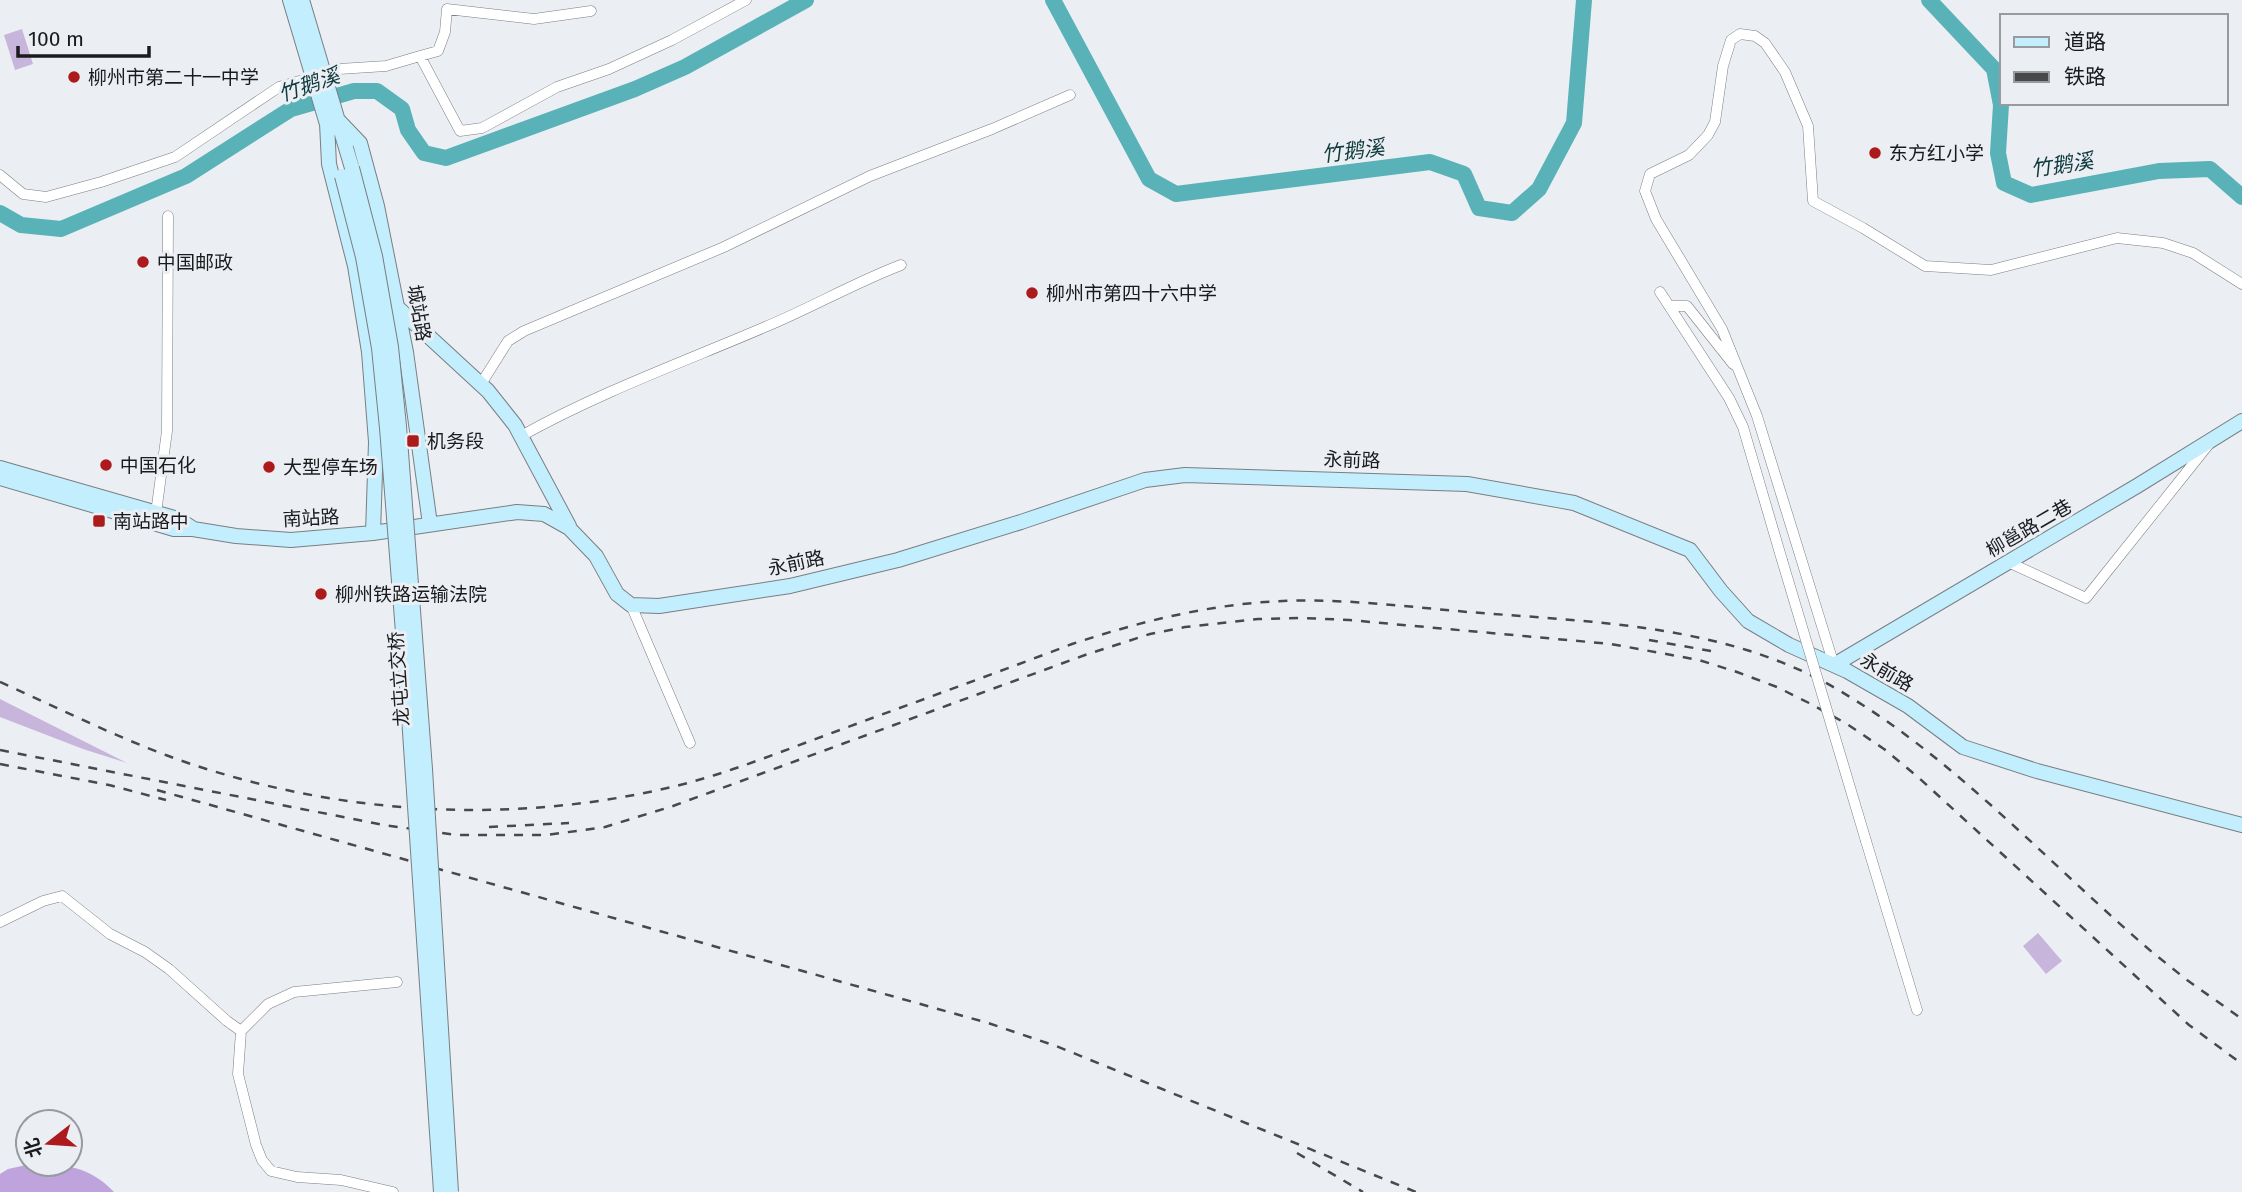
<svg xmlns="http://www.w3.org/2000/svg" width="2242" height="1192" font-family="'Fira Sans','Noto Sans SC',sans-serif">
<rect width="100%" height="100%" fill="#ebeff4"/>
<path fill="#c8b5db" d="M22,29L33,64L15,70L4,35Z
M0,699L127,763L83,749L0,717Z
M2038,933L2062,961L2046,974L2023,946Z"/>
<path fill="#bfa3dc" d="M31,1164C65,1164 89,1166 114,1192H0V1174L8,1169Z"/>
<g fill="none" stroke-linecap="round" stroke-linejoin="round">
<path stroke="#59b2b8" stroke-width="16" d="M1053,0L1149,179L1176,194L1430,162L1464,174L1479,208L1512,213L1539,189L1574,123L1584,0
M1929,0L1994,69L2001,105L1998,153L2004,183L2031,195L2159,171L2210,169L2242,197
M0,213L21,225L61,229L186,176L291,109L354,91H377L402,109L408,130L424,153L446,158L635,89L685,67L806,0"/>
<g stroke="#7a7e82" stroke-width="11">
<path id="street" d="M420,56L438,51L445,32L447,9L534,19L591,11
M324,73L339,69L386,66L420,56L460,131L482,128L557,87L609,69L672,40L746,0
M0,175L23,194L46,197L101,182L175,157L279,87L313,77
M1660,292L1729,398L1743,427L1782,560
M1670,306H1687L1733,364
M481,384L508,341L524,331L724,247L870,176L992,129L1070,95
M521,436C598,393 683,362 765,327C811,308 854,283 901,265
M156,513L167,431L168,216
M2008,562L2086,598L2209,444
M631,605L690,743
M1834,665L1757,416L1722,329L1656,219L1645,191L1650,174L1689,155L1708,135L1715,122L1723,66L1731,40L1740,34L1755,36L1765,43L1785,72L1808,126L1813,201L1863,228L1925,266L1991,270L2117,238L2163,243L2193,253L2242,284
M1866,841L1917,1010
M0,922L43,901L62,896L110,934L145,952L169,969L227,1021L241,1031L238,1074L256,1145L262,1160L271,1171L297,1177L341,1180L393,1192
M241,1031L268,1004L294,992L397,982"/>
</g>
<g stroke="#7a7e82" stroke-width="16">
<path id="secondary" d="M290,0L329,131
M302,0L352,168
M338,120L360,143L377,206L406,352L430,524
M327,123L329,164L355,266L369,352L376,442L373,533
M398,308L488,391L515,425L569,526
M0,468L178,519L192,528
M0,478L174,529H193L236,536L291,540L373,533L517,512L544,514L569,528L596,556L617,594L631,605L659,606L790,586L898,560L1021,522L1145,480L1185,475L1467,484L1574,503L1690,550L1721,591L1748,621L1789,645L1847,671L1908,706L1963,747L2037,771L2242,825
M1834,665L2137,486L2242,421"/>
</g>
<use href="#street" stroke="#fff" stroke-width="10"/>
<use href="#secondary" stroke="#c2eefd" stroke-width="14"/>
<path stroke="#47494b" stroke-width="2.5" stroke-dasharray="9 9" stroke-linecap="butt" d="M1649,640L1711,651
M0,682C70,713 139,749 213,771C364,817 526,823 680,785C731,772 780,752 829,734C910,704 991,675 1072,644C1136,623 1198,607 1265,602C1332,597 1401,606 1468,612C1592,622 1724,624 1835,688C1954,757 2048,863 2152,952L2187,980L2242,1019
M0,750L384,825L456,835H547L605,827L673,806L1085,655L1150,634L1185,627L1258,619L1302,618L1349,620L1611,644L1699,660L1737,672L1777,687L1809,703L1847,724L1884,749L1918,777L2189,1025L2242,1064
M0,764L109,785L166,800
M157,790L988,1023L1056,1046L1416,1192
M489,827L569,823
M1297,1153L1363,1192"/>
<g stroke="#7a7e82" stroke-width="11" stroke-linecap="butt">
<path id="street-bridge" d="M1782,560L1866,841"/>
</g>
<g stroke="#7a7e82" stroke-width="16" stroke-linecap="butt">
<path id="secondary-bridge" d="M352,168L375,256L391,347L399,426L425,769L451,1192
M342,176L363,257L379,348L387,428L405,658L441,1192"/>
</g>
<use href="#street-bridge" stroke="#fff" stroke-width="10"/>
<use href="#secondary-bridge" stroke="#c2eefd" stroke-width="14"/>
</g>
<g fill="#ac1a1b" stroke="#ebeff4" stroke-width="2.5">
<circle cx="74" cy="77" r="7"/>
<circle cx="1875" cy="153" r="7"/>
<circle cx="143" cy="262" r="7"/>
<circle cx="1032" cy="293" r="7"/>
<rect x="406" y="434" width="14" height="14" rx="3.5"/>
<circle cx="106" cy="465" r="7"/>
<circle cx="269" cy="467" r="7"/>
<rect x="92" y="514" width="14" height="14" rx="3.5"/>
<circle cx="321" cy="594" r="7"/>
</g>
<g text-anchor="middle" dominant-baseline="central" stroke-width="6" stroke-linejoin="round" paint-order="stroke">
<g font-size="19" fill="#1a1b1d" stroke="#ebeff4" text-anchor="start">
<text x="88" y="77">柳州市第二十一中学</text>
<text x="1889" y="153">东方红小学</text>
<text x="157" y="262">中国邮政</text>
<text x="1046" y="293">柳州市第四十六中学</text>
<text x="427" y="441">机务段</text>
<text x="120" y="465">中国石化</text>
<text x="283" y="467">大型停车场</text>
<text x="113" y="521">南站路中</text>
<text x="335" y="594">柳州铁路运输法院</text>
</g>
<g font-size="19" fill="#1a1b1d" stroke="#ebeff4">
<text transform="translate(419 313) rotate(80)">城站路</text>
<text transform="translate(1352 460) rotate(2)">永前路</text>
<text transform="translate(311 518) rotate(-3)">南站路</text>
<text transform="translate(2029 528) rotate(-30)">柳邕路二巷</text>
<text transform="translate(796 563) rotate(-12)">永前路</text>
<text transform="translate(1887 672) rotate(30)">永前路</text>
<text transform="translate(399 679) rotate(-94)">龙屯立交桥</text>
</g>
<g font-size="21" font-style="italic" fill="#0e393c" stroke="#ebeff4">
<text transform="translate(309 85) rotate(-19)">竹鹅溪</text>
<text transform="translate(1353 151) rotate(-7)">竹鹅溪</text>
<text transform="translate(2062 165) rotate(-8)">竹鹅溪</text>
</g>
</g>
<rect x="2000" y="14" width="228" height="91" fill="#ebeff4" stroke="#979a9e" stroke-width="2"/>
<rect x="2014" y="37" width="35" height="10" fill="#c2eefd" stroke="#979a9e" stroke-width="2"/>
<text x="2064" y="49" font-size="21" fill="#1a1b1d">道路</text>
<rect x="2014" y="72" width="35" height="10" fill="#47494b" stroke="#979a9e" stroke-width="2"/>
<text x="2064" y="84" font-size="21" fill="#1a1b1d">铁路</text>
<g transform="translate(49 1143) rotate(253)"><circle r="33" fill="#ebeff4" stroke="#979a9e" stroke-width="2"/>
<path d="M0-5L12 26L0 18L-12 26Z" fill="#ac1a1b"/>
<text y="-10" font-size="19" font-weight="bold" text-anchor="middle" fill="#1a1b1d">北</text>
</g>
<path d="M18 46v10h131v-10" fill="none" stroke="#1a1b1d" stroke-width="3.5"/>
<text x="28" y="46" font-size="21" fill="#1a1b1d" stroke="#ebeff4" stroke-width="5" paint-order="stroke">100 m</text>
</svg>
